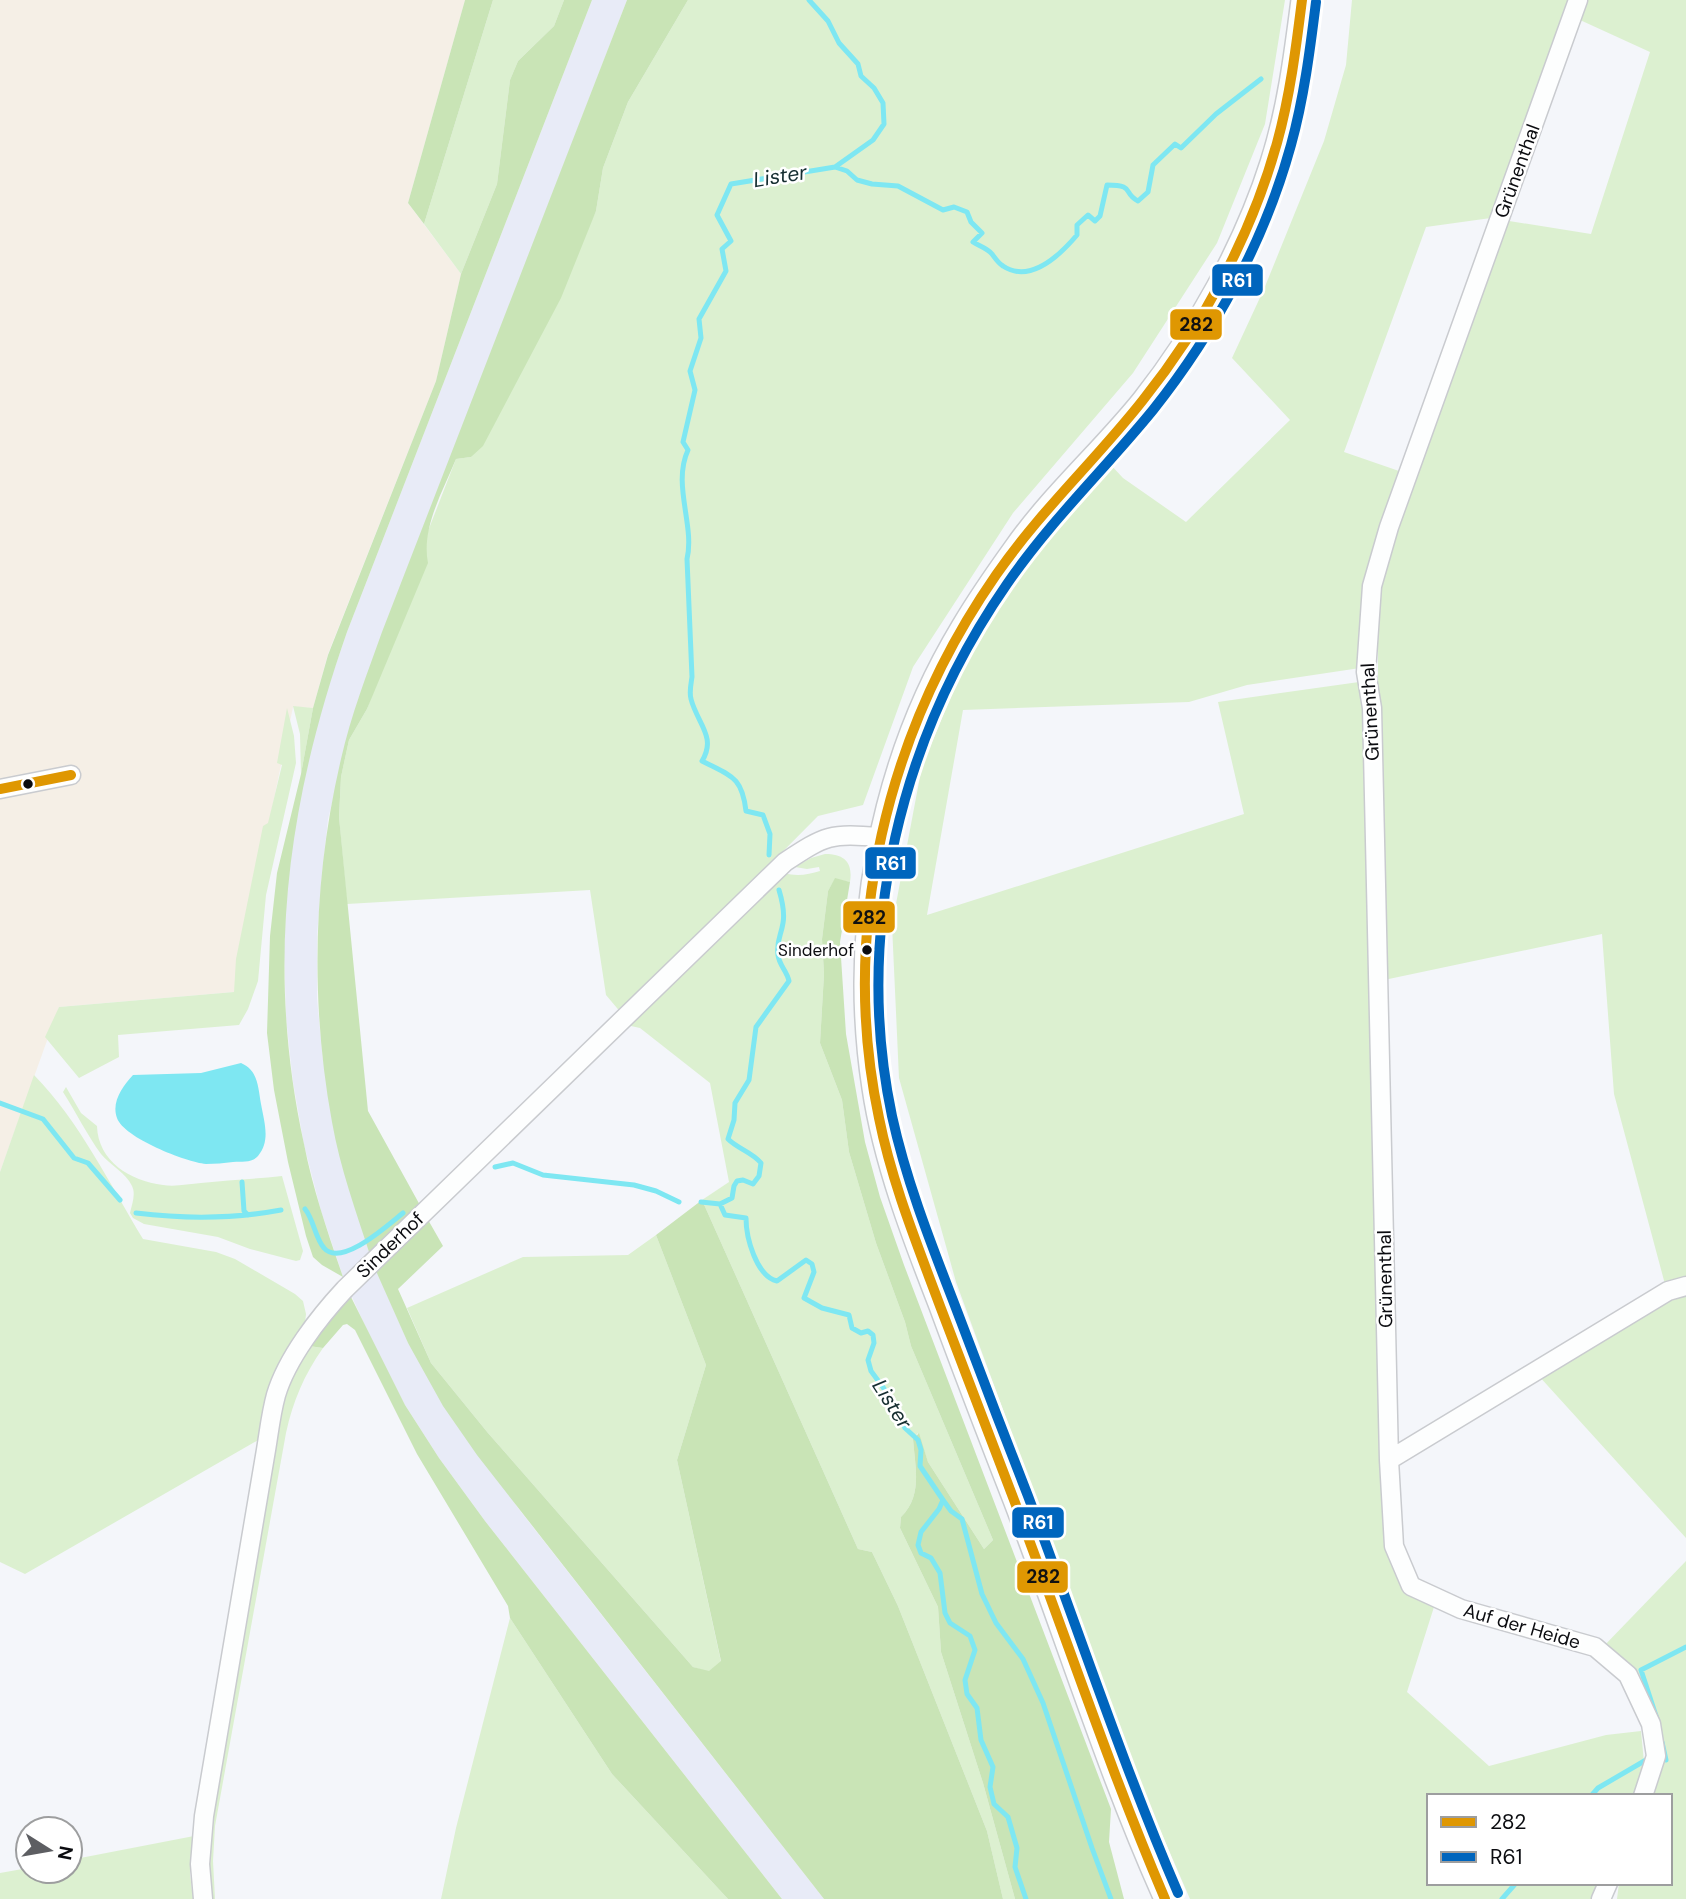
<svg xmlns="http://www.w3.org/2000/svg" width="1686" height="1899" font-family="'DM Sans',sans-serif">
<rect width="100%" height="100%" fill="#f4f6fa"/>
<path fill="#e8ebf7" d="M592,0H627L358,700L328,819L322,876L317,935V999L323,1059L370,1255L408,1343L518,1508L824,1899H782L485,1521L439,1458L405,1405L376,1350L343,1277L321,1211L304,1145L293,1082L286,1018L284,950L287,889L295,825L307,761L324,699L347,632Z"/>
<path fill="#f5efe6" d="M0,0H465L408,203L461,274L436,381L328,654L313,708L293,707L234,992L59,1007L0,1172Z"/>
<path fill="#dcf0d0" d="M493,0H564L554,26L518,61L510,80L497,184L461,274L424,224Z
M688,0H1285L1265,124L1217,243L1133,373L1013,513L913,667L863,805L818,816L622,1014L606,995L590,890L347,904L339,817L341,777L349,740L367,709L425,549L428,531L456,459L471,457L596,211L603,168L628,102Z
M1352,0H1573L1498,217L1426,227L1344,452L1399,471L1363,581L1360,668L1247,685L1189,702L963,710L927,915L1244,814L1218,702L1359,682L1362,707L1388,1549L1403,1587L1434,1607L1407,1692L1489,1766L1606,1735L1641,1731L1645,1773L1635,1796H1429V1883H1598L1591,1899H1190L1144,1793L956,1282L899,1078L892,925L922,766L968,656L1029,560L1110,464L1123,478L1186,522L1290,420L1232,358L1264,289L1324,141L1346,65Z
M1588,0H1686V1282L1666,1288L1614,1094L1602,934L1384,980L1378,704V590L1396,528L1503,220L1591,234L1650,52L1580,20Z
M293,706L313,708L301,774L300,734Z
M287,708L294,736L296,763L266,895L258,981L248,1009L239,1025L118,1035L119,1057L79,1078L45,1037L59,1007L234,992L236,959L263,826L268,823L282,765L277,763Z
M825,854C845,854 853,863 850,882L835,879L828,891L822,939L824,974L820,1043L842,1100L849,1152L876,1243L905,1322L911,1346L993,1540L984,1549L928,1462L918,1433L913,1439C915,1467 923,1495 901,1517L900,1528L938,1607L941,1652L983,1783L1015,1899H1003L987,1831L898,1606L872,1552L858,1549L702,1200L729,1182L710,1083L640,1028L631,1026V1017L781,874C788,873 791,875 798,875C805,875 813,873 820,871L819,867L807,869L795,867L811,858Z
M34,1075C80,1122 109,1183 143,1239L216,1252L235,1259L295,1294L303,1301L306,1314L305,1323L285,1362L260,1439L25,1574L0,1562V1172Z
M66,1087L81,1113L97,1126C98,1161 130,1181 163,1185C175,1187 189,1184 201,1183C228,1180 255,1179 282,1176L303,1251L300,1260L296,1261L250,1249L218,1237L144,1224L133,1218L130,1213C132,1204 136,1194 132,1186C126,1173 110,1165 101,1154C87,1135 76,1112 63,1092Z
M656,1235L706,1365L677,1460L721,1662L709,1672L693,1667L488,1433L431,1363L407,1308L523,1257L628,1255Z
M1686,1290V1538L1538,1375Z
M309,1346L323,1348C304,1375 293,1401 286,1433L215,1826L213,1861L215,1899H209L207,1867L209,1824L277,1426C284,1397 293,1372 309,1346Z
M1686,1561V1899H1617L1619,1883H1670V1796H1652L1658,1782L1662,1758L1661,1724L1637,1670L1601,1649Z
M510,1618L612,1774L728,1899H441L456,1828Z
M194,1836L190,1874L193,1899H0V1873L28,1868V1871H70V1860Z"/>
<path fill="#c9e4b6" d="M465,0H493L424,224L408,203Z
M564,0H592L347,632C287,803 265,965 304,1144C313,1190 328,1233 343,1277L322,1265L313,1257L306,1236L288,1162L274,1090L267,1033L270,936L277,873L301,774L313,708L328,655L436,381L461,274L497,184L510,80L518,61L554,26Z
M627,0H688L628,102L603,168L596,211L561,298L483,446L471,457L456,459C443,491 421,528 428,563L367,709L349,740L341,777L339,817L368,1111L421,1207L370,1255C356,1211 340,1168 332,1122C310,1002 313,878 341,759C351,715 367,674 382,632Z
M835,878L850,882L840,942L846,1034L865,1142L880,1197L904,1265L1111,1809L1109,1842L1124,1899H1015L983,1783L941,1652L938,1607L900,1528L901,1517C923,1495 915,1467 913,1439L919,1433L928,1462L984,1549L993,1540L911,1346L905,1322L876,1243L849,1152L842,1100L820,1043L824,974L822,939L828,891Z
M702,1200L858,1549L872,1552L898,1606L987,1831L1003,1899H824L477,1455L443,1406L408,1343L376,1271L427,1218L443,1246L398,1289L431,1363L488,1433L693,1667L709,1671L721,1661L677,1460L706,1365L656,1235Z
M351,1297L405,1405L439,1458L485,1521L782,1899H728L612,1774L510,1618L508,1606L417,1454L355,1330L347,1324L343,1325L323,1348L309,1346L330,1317Z"/>
<path fill="#7ee7f2" d="M241,1063C258,1070 258,1087 261,1104C264,1121 271,1141 258,1156C252,1163 242,1161 233,1162C224,1163 215,1164 206,1164C186,1162 124,1138 117,1118C111,1102 123,1086 133,1075L201,1073Z"/>
<g fill="none" stroke-linecap="round" stroke-linejoin="round">
<path stroke="#7ee7f2" stroke-width="5" d="M809,0L828,21L839,43L858,64L861,76L874,88L883,103L884,124L873,140L835,167
M769,855L770,834L763,815L746,811C742,776 731,776 702,761C717,737 697,723 691,699C689,692 691,684 692,677L687,559C695,525 672,485 688,450L683,442L695,390L690,371L701,338L699,319L726,271L722,249L731,241L717,215L731,184L835,167L847,171L857,180L872,184L898,186L943,210L954,207L967,212L971,222L982,233L973,242C979,246 987,248 992,254C995,258 998,263 1003,266C1030,284 1060,255 1077,235V225L1088,215L1095,221L1100,216L1107,185C1136,185 1122,193 1138,201L1148,192L1153,165L1175,144L1181,148L1216,114L1261,79
M779,890C782,900 785,912 783,923C781,936 776,941 778,955C779,965 787,971 789,981L756,1027L749,1080L735,1103L734,1120L728,1139C738,1149 752,1152 761,1163L759,1176L753,1184L743,1180L737,1181L734,1186L732,1198L720,1204L725,1215L746,1218C746,1237 756,1276 777,1281L806,1260L812,1264L814,1272L804,1298L822,1308L849,1315L852,1328L861,1333L868,1331L873,1335L874,1343L868,1360L871,1371L896,1405L905,1428L918,1440L921,1450L920,1466L943,1500L939,1509L921,1532L918,1545L921,1553L931,1558L940,1573L945,1613L950,1623L970,1636L975,1650L965,1680L967,1694L977,1708L981,1740L993,1767L990,1787L994,1804L1008,1817L1017,1848L1015,1867L1026,1899
M0,1103L43,1119L74,1158L88,1163L120,1200
M495,1167L513,1163L543,1175L634,1185L656,1191L679,1202
M242,1182L244,1211L248,1215
M701,1202L720,1204
M305,1209C314,1220 315,1238 324,1248C341,1268 388,1225 403,1213
M136,1213C185,1219 233,1219 281,1210
M943,1500L951,1511L962,1519L982,1594L996,1623L1023,1659L1043,1703L1092,1848L1111,1899
M1658,1722L1641,1670L1686,1647
M1662,1742L1666,1760
M1591,1796L1598,1788L1646,1760
M1502,1899L1516,1883"/>
<g stroke="#c9cbcf" stroke-width="21">
<path id="minor" d="M1578,0L1389,527L1372,586L1366,672L1372,708L1389,1460L1394,1546L1411,1586L1461,1609L1595,1647L1628,1675L1651,1724L1656,1756L1643,1796
M0,789L71,775
M1389,1460L1668,1291L1686,1286
M203,1899L200,1864L204,1816L266,1450C269,1432 271,1413 276,1395C287,1358 319,1317 345,1289L785,862C826,835 830,833 880,837
M1601,1899L1608,1883"/>
</g>
<g stroke="#c9cbcf" stroke-width="24">
<path id="major" d="M1165,1899C1107,1770 1065,1633 1014,1500C989,1436 964,1371 940,1306C913,1237 884,1162 873,1088C849,932 880,763 962,627C978,600 996,574 1014,549C1050,497 1103,450 1143,400C1196,333 1245,245 1271,163C1288,110 1295,55 1302,0"/>
</g>
<use href="#minor" stroke="#fdfefe" stroke-width="18"/>
<use href="#major" stroke="#fdfefe" stroke-width="21"/>
<g stroke="#fff" stroke-width="16">
<path id="bus-1" d="M0,789L71,775
M1165,1899C1109,1768 1065,1633 1014,1500C989,1436 965,1371 940,1306C917,1244 892,1183 879,1118C839,930 887,732 996,575C1041,510 1095,461 1143,400C1203,325 1251,236 1277,143C1290,96 1296,48 1302,0"/>
</g>
<g stroke="#fff" stroke-width="16">
<path id="bus-2" d="M1178,1893C1122,1763 1078,1629 1028,1496C1003,1432 978,1367 954,1303C930,1241 906,1180 892,1116C853,931 901,737 1007,584C1051,520 1105,469 1153,410C1215,332 1265,240 1291,145C1304,98 1310,50 1316,2"/>
</g>
<use href="#bus-1" stroke="#df9702" stroke-width="10"/>
<use href="#bus-2" stroke="#0065bd" stroke-width="10"/>
</g>
<g fill="#0b0c10" stroke="#fff" stroke-width="2.5">
<circle cx="28" cy="784" r="6"/>
<circle cx="867" cy="950" r="6"/>
</g>
<g text-anchor="middle" dominant-baseline="central" stroke-width="5" stroke-linejoin="round" paint-order="stroke">
<g font-size="17" fill="#0b0c10" stroke="#fff" text-anchor="end">
<text x="854" y="950">Sinderhof</text>
</g>
<g font-size="19" fill="#0b0c10" stroke="#fff">
<text transform="translate(1517 171) rotate(-70)">Grünenthal</text>
<text transform="translate(1370 712) rotate(-93)">Grünenthal</text>
<text transform="translate(390 1245) rotate(-44)">Sinderhof</text>
<text transform="translate(1385 1279) rotate(-91)">Grünenthal</text>
<text transform="translate(1522 1626) rotate(16)">Auf der Heide</text>
</g>
<g font-size="21" font-style="italic" fill="#162e31" stroke="#fff">
<text transform="translate(780 176) rotate(-9)">Lister</text>
<text transform="translate(892 1404) rotate(57)">Lister</text>
</g>
</g>
<g stroke="#fff" stroke-width="2.5">
<rect x="1211" y="263" width="53" height="34" rx="7" fill="#0065bd"/>
<rect x="1169" y="308" width="54" height="33" rx="7" fill="#df9702"/>
<rect x="864" y="846" width="53" height="34" rx="7" fill="#0065bd"/>
<rect x="842" y="900" width="54" height="34" rx="7" fill="#df9702"/>
<rect x="1011" y="1506" width="54" height="33" rx="7" fill="#0065bd"/>
<rect x="1016" y="1560" width="53" height="34" rx="7" fill="#df9702"/>
</g>
<g font-size="19" text-anchor="middle" font-weight="bold" fill="#fff">
<text x="1237" y="287">R61</text>
<text x="891" y="870">R61</text>
<text x="1038" y="1529">R61</text>
</g>
<g font-size="19" text-anchor="middle" font-weight="bold" fill="#111">
<text x="1196" y="331">282</text>
<text x="869" y="924">282</text>
<text x="1043" y="1583">282</text>
</g>
<rect x="1427" y="1794" width="245" height="91" fill="#ffffff" stroke="#9d9e9f" stroke-width="2"/>
<rect x="1441" y="1817" width="35" height="10" fill="#df9702" stroke="#9d9e9f" stroke-width="2"/>
<text x="1490" y="1829" font-size="21" fill="#0b0c10">282</text>
<rect x="1441" y="1852" width="35" height="10" fill="#0065bd" stroke="#9d9e9f" stroke-width="2"/>
<text x="1490" y="1864" font-size="21" fill="#0b0c10">R61</text>
<g transform="translate(49 1850) rotate(101)"><circle r="33" fill="#ffffff" stroke="#9d9e9f" stroke-width="2"/>
<path d="M0-5L12 26L0 18L-12 26Z" fill="#5d5e62"/>
<text y="-10" font-size="19" font-weight="bold" text-anchor="middle" fill="#0b0c10">N</text>
</g>
</svg>
